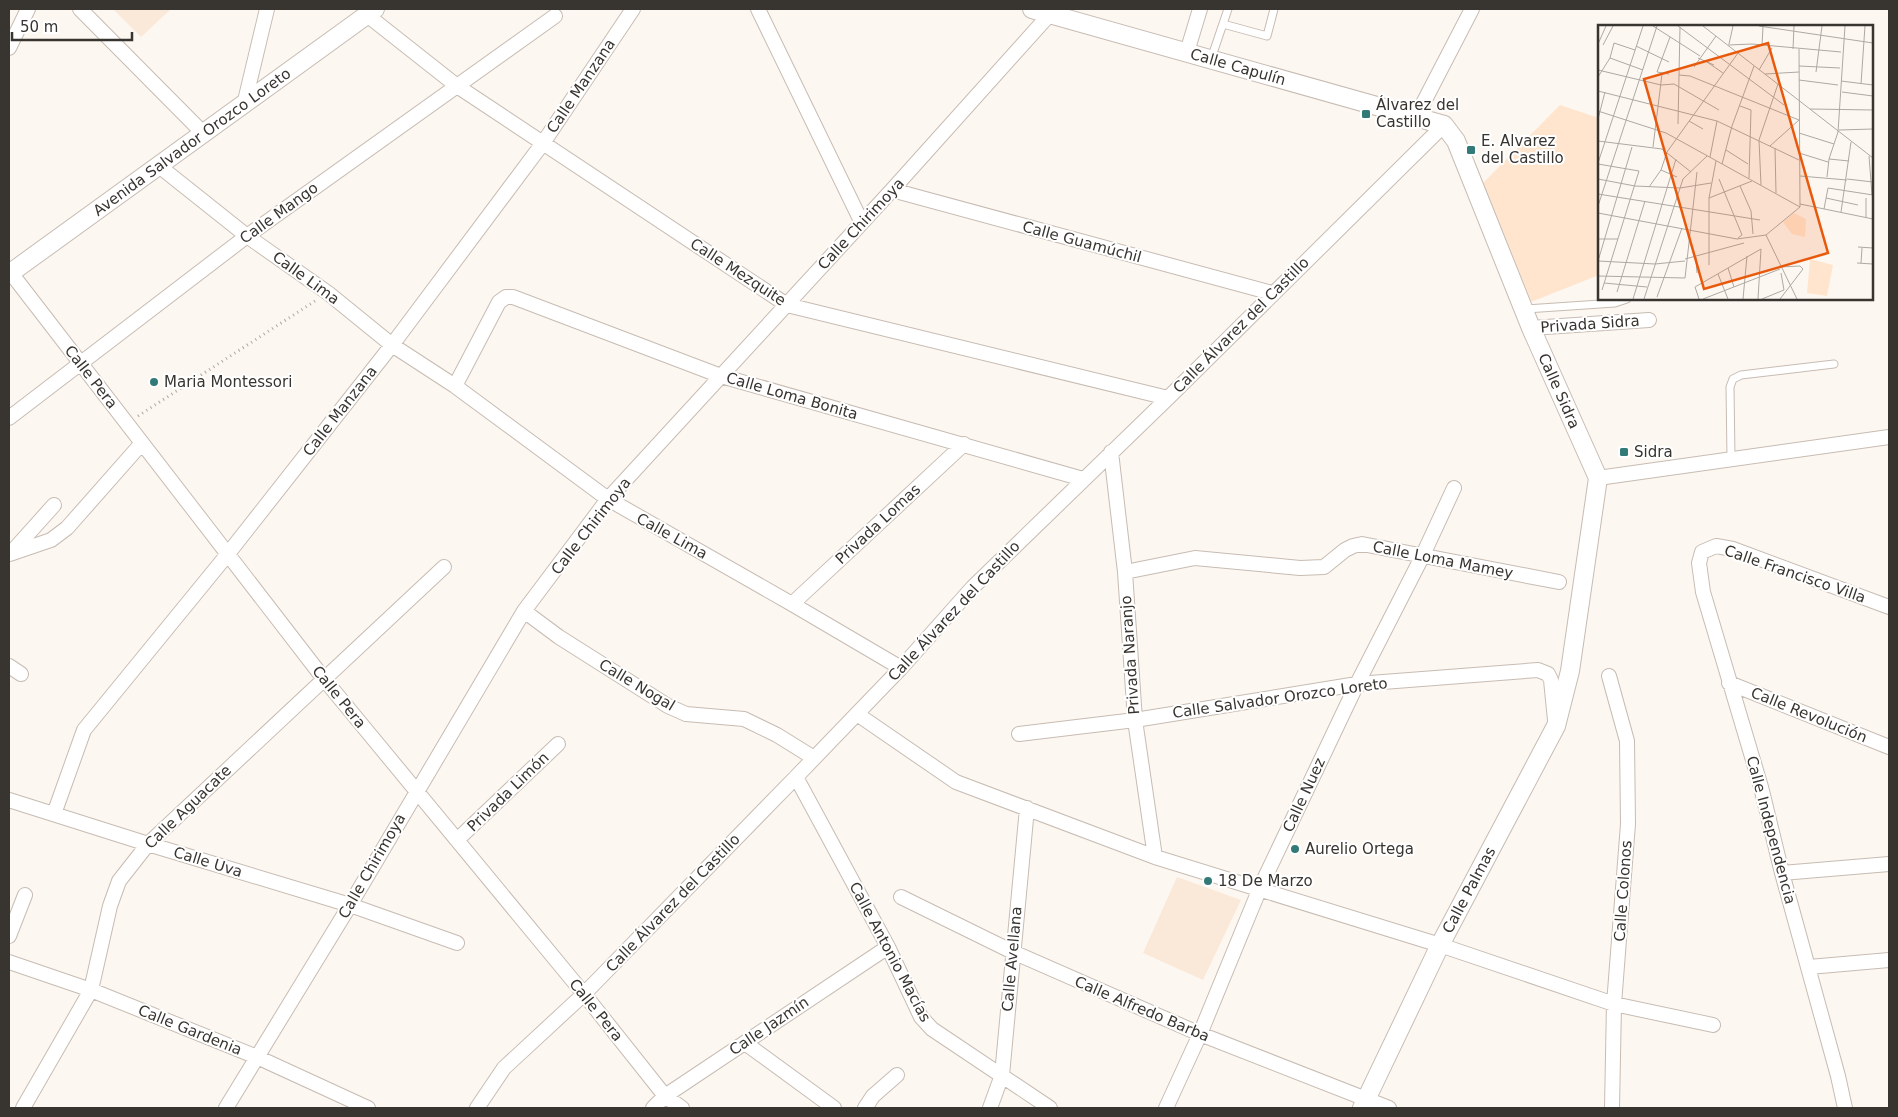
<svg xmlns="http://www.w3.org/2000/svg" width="1898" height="1117" font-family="'DejaVu Sans',sans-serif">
<rect width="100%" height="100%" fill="#fdf7f1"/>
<path fill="#fae9d9" d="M113,9H171L141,37Z
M1177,877L1241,900L1203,980L1143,953Z"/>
<path fill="#ffe5ce" d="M1560,105L1599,118V275L1531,302L1482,184Z"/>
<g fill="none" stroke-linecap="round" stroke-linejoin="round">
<g stroke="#c7bcb3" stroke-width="9">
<path id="service" d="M1223,24L1267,36L1274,9
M1211,59L1228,9
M1526,309L1615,303L1627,299
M1731,458L1730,387L1733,379L1741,375L1834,364"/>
</g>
<g stroke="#c7bcb3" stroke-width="16">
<path id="minor" d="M80,9L204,134
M758,9L862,223
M367,15L457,86L787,305L1168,398
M9,48L28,9
M1187,52L1200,9
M244,105L267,9
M1416,117L1472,9
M159,166L247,236L328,293L392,345L455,386L608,499L792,604L901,668
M892,190L1272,293
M11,273L324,679L584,994L665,1096L682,1108
M1531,328L1649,320
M455,386L499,302L506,297H513L721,376L1083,479
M9,418L247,236L555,16
M1111,452L1125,572L1135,720L1155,857
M1598,478L1889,437
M11,553L54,505
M10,554L51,540L67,528L142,443
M1125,572L1195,558L1300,568L1324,567L1345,550L1353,546L1362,544L1559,582
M792,604L964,444
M524,611L559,637L668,706L686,714L744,719L777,735L814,758
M9,666L21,674
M1609,676L1627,741L1628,824L1614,1004L1612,1108
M1729,683L1889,747
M857,714L956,782L1155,857L1440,945L1614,1004L1713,1025
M1019,734L1135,720L1357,684L1538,670L1548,674L1551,680L1555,720
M796,777L888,947L921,1017L932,1029L1050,1108
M9,800L148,844L350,905L457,943
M54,814L84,730L227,555L392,345L543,143L633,9
M457,840L558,744
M1782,873L1889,864
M901,897L1013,952L1200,1034L1389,1108
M9,936L25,895
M9,962L91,990L257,1057L368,1108
M1809,967L1889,960
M745,1043L834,1108
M23,1108L91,990L110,906L119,881L148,844L444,567
M226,1108L350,905L524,611L608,499L892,190L1050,14
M477,1108L504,1068L584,994L796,777L901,668L973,587L1168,398L1444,125
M653,1108L665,1096L888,947
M865,1108L873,1096L897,1075
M990,1108L1002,1075L1027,808
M1166,1108L1200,1034L1260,888L1357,684L1422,557L1454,488
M1845,1108L1838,1076L1782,873L1761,787L1703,592L1699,563L1702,552L1716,546L1733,549L1889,607"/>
</g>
<g stroke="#c7bcb3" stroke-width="20">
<path id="tertiary" d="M1032,9L1444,125L1456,141L1531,328L1598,478L1570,671L1556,726L1440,945L1362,1108
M9,274L375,9"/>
</g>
<path stroke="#afa9a4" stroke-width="3" stroke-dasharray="1 4" stroke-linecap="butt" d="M138,416L315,301"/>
<use href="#service" stroke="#fff" stroke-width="7"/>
<use href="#minor" stroke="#fff" stroke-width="14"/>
<use href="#tertiary" stroke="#fff" stroke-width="18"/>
</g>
<g fill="#317a77" stroke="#fff" stroke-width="2">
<rect x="1361" y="109" width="10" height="10" rx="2.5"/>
<rect x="1466" y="145" width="10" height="10" rx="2.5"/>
<circle cx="154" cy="382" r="5"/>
<rect x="1619" y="447" width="10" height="10" rx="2.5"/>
<circle cx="1295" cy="849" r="5"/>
<circle cx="1208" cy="881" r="5"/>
</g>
<g text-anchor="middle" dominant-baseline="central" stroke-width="4" stroke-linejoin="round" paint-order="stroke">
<g font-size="15" fill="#383430" stroke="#fff">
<text transform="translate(1238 67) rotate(16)">Calle Capulín</text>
<text transform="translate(581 86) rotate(-56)">Calle Manzana</text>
<text transform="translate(192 142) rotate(-36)">Avenida Salvador Orozco Loreto</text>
<text transform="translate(279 213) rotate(-36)">Calle Mango</text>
<text transform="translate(861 224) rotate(-47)">Calle Chirimoya</text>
<text transform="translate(1082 242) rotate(15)">Calle Guamúchil</text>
<text transform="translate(738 272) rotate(33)">Calle Mezquite</text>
<text transform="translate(306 278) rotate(36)">Calle Lima</text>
<text transform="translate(1590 324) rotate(-4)">Privada Sidra</text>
<text transform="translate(1241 325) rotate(-45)">Calle Álvarez del Castillo</text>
<text transform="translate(91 377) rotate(52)">Calle Pera</text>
<text transform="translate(1559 391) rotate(66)">Calle Sidra</text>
<text transform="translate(792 396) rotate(16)">Calle Loma Bonita</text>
<text transform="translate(340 411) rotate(-52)">Calle Manzana</text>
<text transform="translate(878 524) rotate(-43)">Privada Lomas</text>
<text transform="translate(591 526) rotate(-52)">Calle Chirimoya</text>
<text transform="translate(672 536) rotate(29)">Calle Lima</text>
<text transform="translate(1443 560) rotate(11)">Calle Loma Mamey</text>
<text transform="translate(1795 574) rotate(19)">Calle Francisco Villa</text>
<text transform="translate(954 611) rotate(-47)">Calle Álvarez del Castillo</text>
<text transform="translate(1130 655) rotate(-94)">Privada Naranjo</text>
<text transform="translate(637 685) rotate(31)">Calle Nogal</text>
<text transform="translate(339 697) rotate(51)">Calle Pera</text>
<text transform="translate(1280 698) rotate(-8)">Calle Salvador Orozco Loreto</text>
<text transform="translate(1809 715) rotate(22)">Calle Revolución</text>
<text transform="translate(508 792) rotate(-44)">Privada Limón</text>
<text transform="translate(1304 795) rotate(-65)">Calle Nuez</text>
<text transform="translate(188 807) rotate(-44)">Calle Aguacate</text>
<text transform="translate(1771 830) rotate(75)">Calle Independencia</text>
<text transform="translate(208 862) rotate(17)">Calle Uva</text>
<text transform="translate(372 866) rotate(-60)">Calle Chirimoya</text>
<text transform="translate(1469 890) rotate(-62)">Calle Palmas</text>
<text transform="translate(1623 891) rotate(-86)">Calle Colonos</text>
<text transform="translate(673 903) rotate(-46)">Calle Álvarez del Castillo</text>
<text transform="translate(890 952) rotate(62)">Calle Antonio Macías</text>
<text transform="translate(1012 959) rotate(-85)">Calle Avellana</text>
<text transform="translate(1142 1009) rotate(23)">Calle Alfredo Barba</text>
<text transform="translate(596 1010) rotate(51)">Calle Pera</text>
<text transform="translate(769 1026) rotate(-34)">Calle Jazmín</text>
<text transform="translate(190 1030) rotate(22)">Calle Gardenia</text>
</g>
<g font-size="15" fill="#383430" stroke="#fff" text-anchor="start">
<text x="1376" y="105">Álvarez del<tspan x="1376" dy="17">Castillo</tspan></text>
<text x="1481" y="141">E. Alvarez<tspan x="1481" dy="17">del Castillo</tspan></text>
<text x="164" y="382">Maria Montessori</text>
<text x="1634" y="452">Sidra</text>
<text x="1305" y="849">Aurelio Ortega</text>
<text x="1218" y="881">18 De Marzo</text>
</g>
</g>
<g transform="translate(1598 25)">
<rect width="275" height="275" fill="#fdf7f1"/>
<path d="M196,188L208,194L207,212L194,209L185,197ZM212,234L235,240L229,271L209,268Z" fill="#ffe5ce"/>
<path fill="none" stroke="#aea9a4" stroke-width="1" d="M55,1L102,31M80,1L186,80M105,1L275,133M161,1L275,18M0,19L8,1M131,19L135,1M5,20L15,1M130,20L154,19L243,27M38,21L71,37M164,21L165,1M195,24L196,1M201,24L202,182M12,33L45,45M100,33L116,40M109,37L125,48M201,41L242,43M96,42L118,11M0,45L63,60L76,59L121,85M161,45L174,23M218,47L224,1M71,49L59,47L72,12M167,49L201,47M81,50L92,51L201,95L172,121M0,52L12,33L16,18L37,25M201,55L240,60M243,56L275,60M263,59L267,1M0,66L119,96L201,135M244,67L275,71M142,81L153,85L151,153M212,84L275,85M0,86L68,108L202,182M0,94L7,67M91,96L105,104M80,99L82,2M241,105L275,104M201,108L236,119M0,116L64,124L93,147M55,122L64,49M177,123L178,168M128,125L150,139M201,128L230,137M271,131L274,170M112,132L119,96M231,134L251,136M0,138L45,1M0,139L41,146L4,265M124,139L134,101L156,41M63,145L79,152M202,151L249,155M229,152L231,134L240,107L247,1M0,154L37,161L82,163L113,158M121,154L144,210L140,213M249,154L275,157M163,160L161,115L180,59M142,161L153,186L155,209M51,162L63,145L69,127L140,28M0,169L162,195M111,173L154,156M228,173L260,180M268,173V193M202,179L275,194M0,181L59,1M226,184L230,163L275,170M243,187L253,117M0,188L139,214L168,210L202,182M168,210L199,274M0,214H20M260,222L275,223M98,232L99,248M87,234L146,218M0,236L34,122M0,236L57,239L87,236M259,238L275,239M263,238L264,223M111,240V173L118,136M182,242L202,241L205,244L182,274M130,243L136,262M183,248L186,265M120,249L130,274M0,251L87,253L99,147M6,258L49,262M19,267L47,176M59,272L84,203M35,274L78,134M46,274L85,154L109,131M101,274L97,262L163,224L160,274M105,274L182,244M145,274L149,231M164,274L186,265"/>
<path fill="#e8590c" fill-opacity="0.15" stroke="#e8590c" stroke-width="2.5" d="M170,18L230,228L106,264L46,54Z"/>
<rect width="275" height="275" fill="none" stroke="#383430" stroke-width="2.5"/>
</g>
<rect width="1898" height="1117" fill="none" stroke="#383430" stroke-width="20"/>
<path d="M12 32v8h120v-8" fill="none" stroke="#383430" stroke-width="2.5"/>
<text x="20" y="32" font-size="15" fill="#383430" stroke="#ffffff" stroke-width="4" paint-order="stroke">50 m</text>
</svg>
